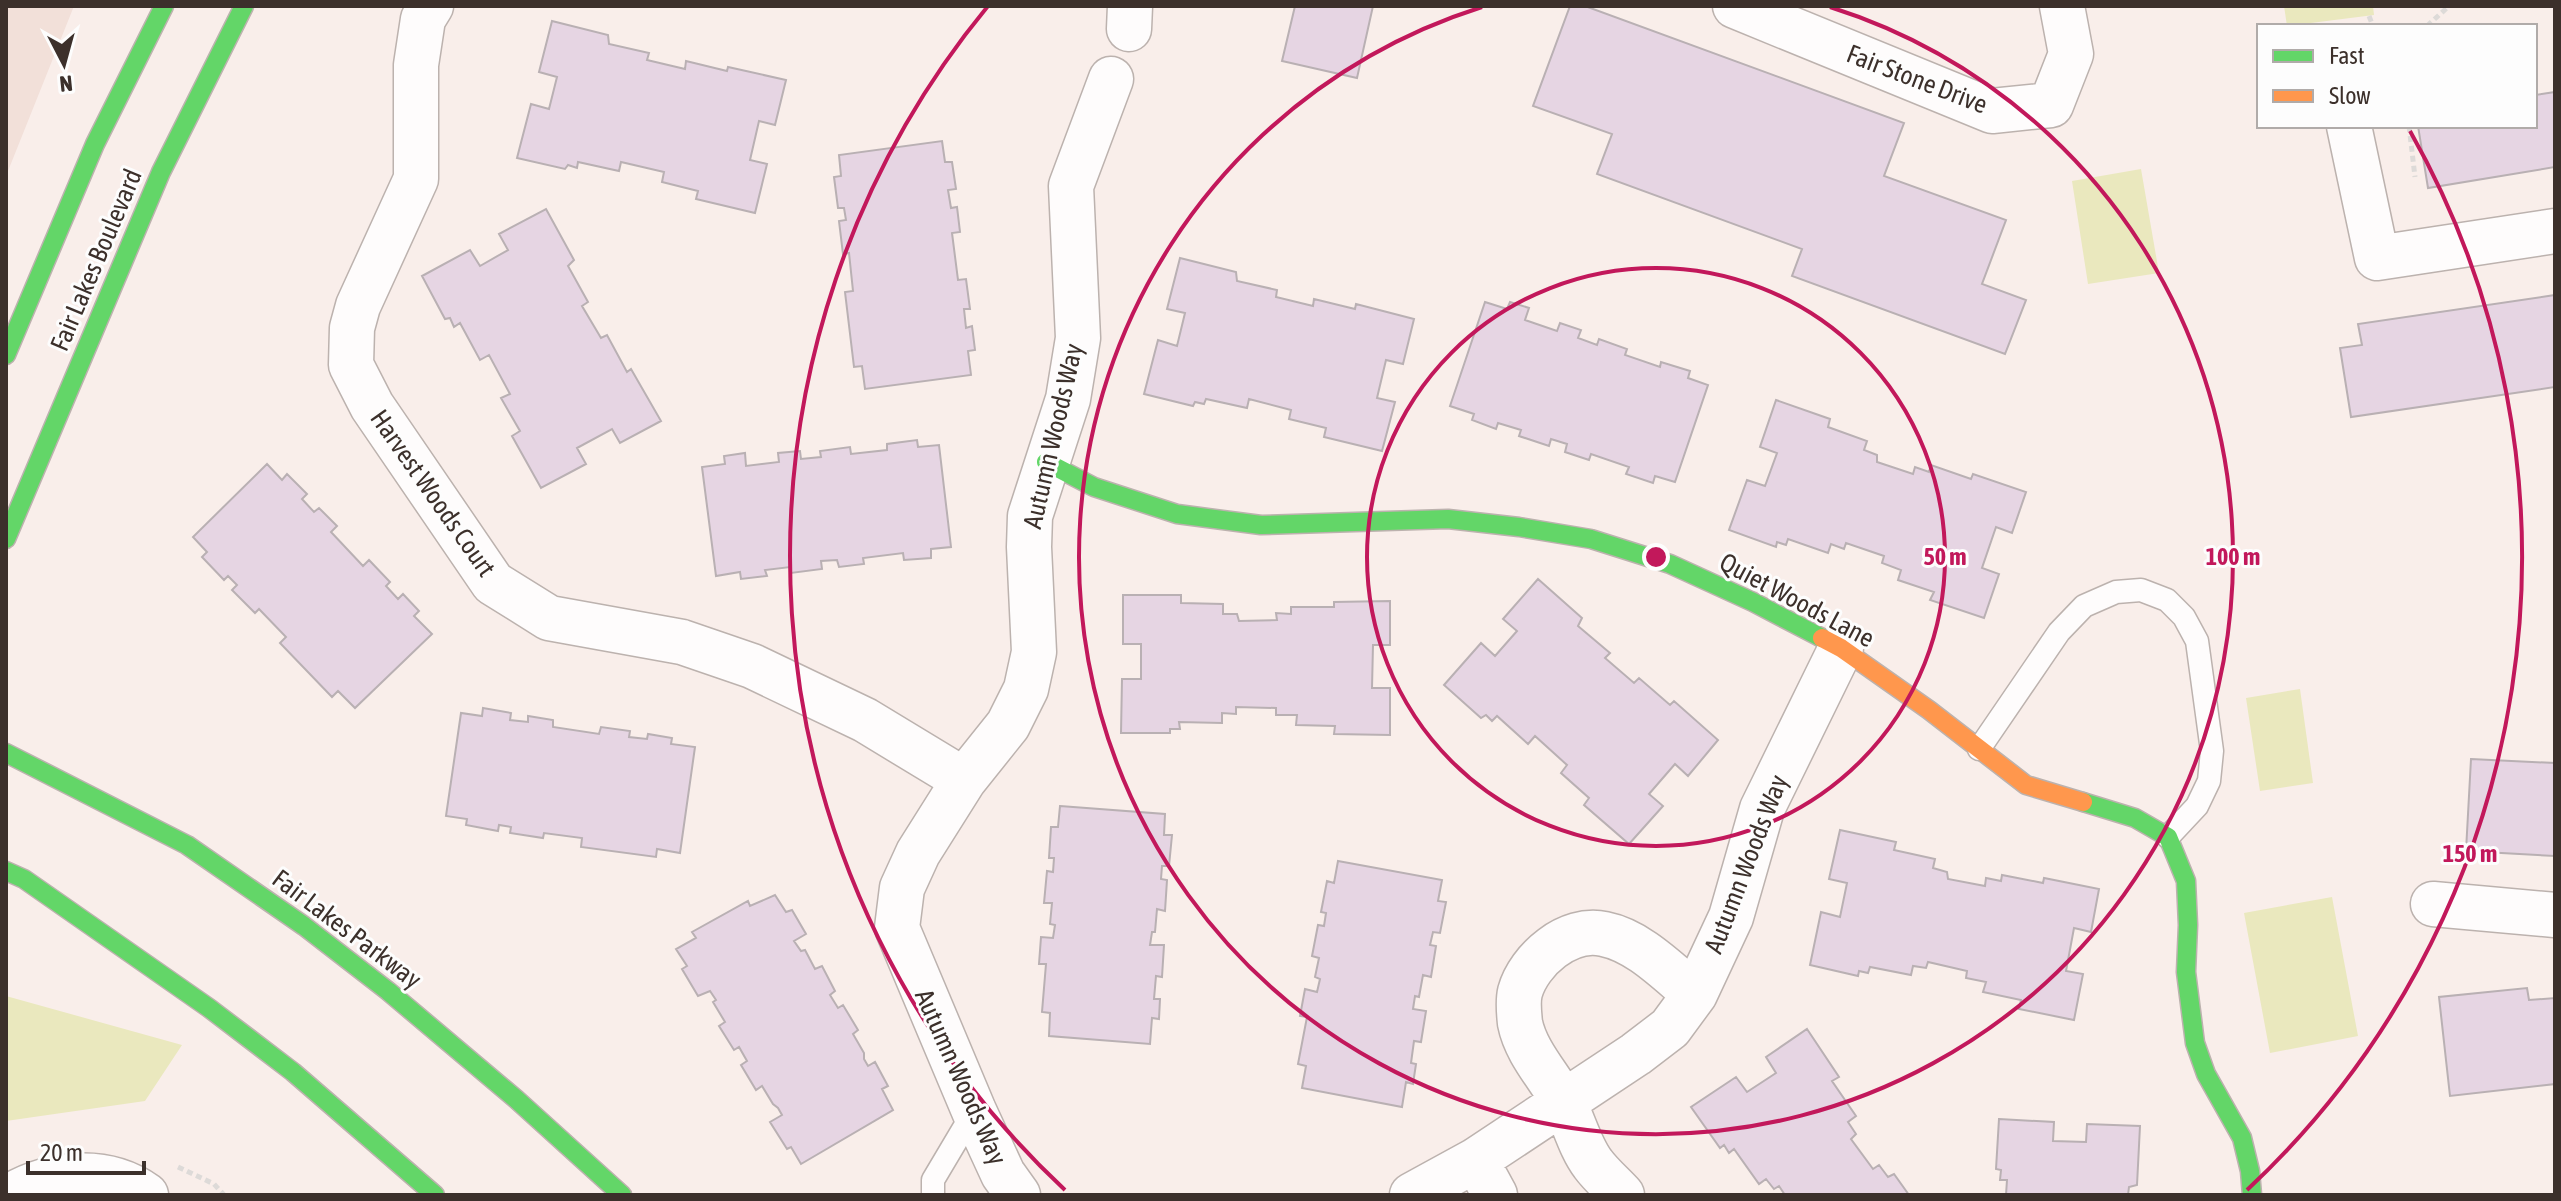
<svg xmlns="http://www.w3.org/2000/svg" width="2561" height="1201" font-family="'Asap Condensed',sans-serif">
<rect width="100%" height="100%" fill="#f9eeea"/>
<path fill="#f2e0d9" d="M6,6H74L6,176Z"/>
<path fill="#eae8be" d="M2284,6H2373L2374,15L2287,26Z
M2141,169L2159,273L2088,284L2072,181Z
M2300,689L2313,783L2260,791L2246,698Z
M2332,897L2358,1036L2270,1053L2244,913Z
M6,996L182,1045L145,1101L6,1121Z"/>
<path fill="#e6d5e3" stroke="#b9b0b3" stroke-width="2" d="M1295,6H1373L1357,78L1282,61Z
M1570,6H1585L1904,123L1884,176L2006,220L1982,284L2026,300L2005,354L1792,276L1802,249L1597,174L1612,134L1533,106Z
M552,21L608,35L609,44L649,53L647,60L685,69L686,61L727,71L728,67L786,80L775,125L759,121L750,160L767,164L755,213L696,199L698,191L662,182L664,172L621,162L619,171L578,162L577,168L568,165L565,169L517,158L531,104L549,109L557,77L539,72Z
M2555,92V167L2428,188L2418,126H2535V95Z
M942,141L945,162H952L956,189L948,190L951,208L957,207L960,232L952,233L958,280L966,279L970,309H964L966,328L972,326L975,350L968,351L971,375L865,389L862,366L854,367L845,292L853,291L849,253L843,254L839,221L846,220L844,208H838L834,177L841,176L839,155Z
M546,209L574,260L568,266L588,302L582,306L601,338L607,335L627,372L631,369L661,421L620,443L612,429L577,448L586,464L541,488L512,436L520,431L501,398L510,394L489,355L480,360L460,323L454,327L450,318L445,319L422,276L470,250L480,266L508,250L499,234Z
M1180,258L1236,272L1237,281L1277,290L1276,297L1313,306L1314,299L1355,309L1356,304L1414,319L1403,364L1386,360L1377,398L1395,402L1382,451L1324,437L1326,428L1289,419L1291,410L1249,399L1247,408L1206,399L1204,404L1195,402L1193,406L1144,394L1158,340L1177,346L1185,313L1167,309Z
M2555,295V387L2351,417L2340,348L2362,345L2358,324Z
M1485,302L1507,309L1510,302L1529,308L1525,320L1557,331L1560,323L1581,330L1578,338L1597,345L1599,339L1627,349L1625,355L1660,367L1661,362L1690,371L1688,378L1708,385L1675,482L1655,476L1653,483L1626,474L1629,467L1591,454L1589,460L1565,452L1567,444L1551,439L1549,446L1519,436L1521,430L1498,423L1496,429L1472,420L1474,414L1450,406Z
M1776,400L1830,419L1828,427L1867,441L1864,450L1877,455V462L1913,474L1915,467L1929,472L1931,465L1971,479L1973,474L2026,492L2012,533L1996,527L1982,568L1999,574L1984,618L1930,600L1934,592L1898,580L1901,570L1882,563L1884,556L1846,543L1844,549L1831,544L1828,553L1788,539L1786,545L1777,542L1776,547L1729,530L1747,480L1765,486L1777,453L1760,447Z
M917,440L918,447L939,445L951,547L931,549V558L904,560L903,553L863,558L864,564L839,567L837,560L821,561L822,569L791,573L790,567L765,570L767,576L741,579L740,572L716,576L702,467L725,464L724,456L745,453L746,466L779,462L778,453L800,451L801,459L821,457L820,451L850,447L851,454L887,450V444Z
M267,464L282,480L287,474L307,494L302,499L314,512L319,508L337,526L331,532L363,566L369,560L390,582L386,586L398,599L403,594L419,611L414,616L432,634L355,708L338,691L332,697L280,643L286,637L259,609L255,613L232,590L237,585L228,576L224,580L202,557L207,552L193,537Z
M1538,579L1582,618L1578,626L1610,653L1605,658L1634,683L1639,678L1670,705L1674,701L1718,740L1688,776L1675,764L1649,794L1663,806L1629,844L1584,805L1589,798L1561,773L1567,765L1535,736L1528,744L1497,716L1492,721L1486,715L1481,718L1444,685L1481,643L1495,656L1517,631L1503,619Z
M1123,595H1181V603L1223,604V614H1237L1239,621L1277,620L1276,613L1291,614V607H1334V602L1390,601V645H1373L1372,688H1390V735L1334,734L1335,726L1296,725L1297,715H1276V708L1236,707V714L1222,713V723L1179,722L1180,729H1170V733H1121L1122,679H1141V644H1123Z
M483,708L511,713L510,720L528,722V716L553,720V727L599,734L601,727L630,731L629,737L647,739L648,734L672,738L671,744L695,747L680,853L657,849L656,857L581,847L582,838L544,833L543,838L510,833L511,827L499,825L498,831L466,825L467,819L446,816L461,713L482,716Z
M2471,759L2555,763V856L2466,851Z
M1060,806L1165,814L1164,835H1172L1169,866H1162L1161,879L1167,880L1165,911L1157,909L1155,932H1152L1150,945H1164L1162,977L1156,976L1154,999H1160L1159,1019L1152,1018L1150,1044L1049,1036L1050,1013L1042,1012L1046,964H1039L1041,937L1053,938L1055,925L1050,924L1052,903H1044L1047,871L1053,872L1054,858H1049L1051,827H1058Z
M1840,830L1896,842L1894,850L1935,859L1933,868L1947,872L1948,879L1985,886L1986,878L2001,881L2002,875L2043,883L2044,878L2099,889L2091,932L2074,928L2066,971L2083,974L2074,1020L2019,1009L2021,1000L1983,992L1986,982L1966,978L1967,971L1928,962L1926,968L1913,966L1911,975L1870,967L1868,973L1859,971L1858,976L1810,965L1821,912L1840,917L1847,883L1829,879Z
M1338,861L1442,880L1438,901L1446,902L1440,933L1433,932L1430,945L1436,946L1431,977L1423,975L1419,997L1415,996L1413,1009L1426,1011L1421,1042L1414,1041L1411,1063L1416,1064L1413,1084L1406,1082L1402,1107L1302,1088L1306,1066L1298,1064L1307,1017L1300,1016L1305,989L1317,992L1320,979L1315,977L1319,958L1312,956L1318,925L1324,926L1326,913L1321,912L1327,881L1334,883Z
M775,895L786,912L792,910L806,934L794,941L801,951L805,950L815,969L822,966L835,991L830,995L838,1008L843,1005L858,1030L853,1034L864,1053V1059L868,1066L875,1062L888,1086L882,1089L893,1110L801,1164L791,1147L787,1149L770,1122L782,1115L778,1108L773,1104L762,1086L756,1090L741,1065L747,1061L739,1047L734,1050L719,1026L725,1022L713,1002L716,1000L710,991L698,996L682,969L687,966L676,949L696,938L692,932L748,901L750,906Z
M2527,988L2529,1000L2555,998V1084L2450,1096L2439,997Z
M1807,1029L1839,1077L1832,1081L1856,1116L1848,1122L1856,1134L1851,1139L1873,1169L1879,1165L1888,1177L1894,1174L1909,1195H1785L1779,1186L1774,1189L1766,1179L1759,1184L1734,1149L1729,1153L1724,1145L1720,1148L1691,1107L1736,1077L1747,1092L1776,1073L1766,1057Z
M1999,1119L2054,1122L2053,1141L2086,1142L2087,1124L2140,1126L2137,1185L2129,1187L2128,1195H2006L2007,1180H2000L2001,1170L1996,1169Z"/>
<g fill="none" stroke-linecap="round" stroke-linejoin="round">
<g stroke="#bcb2ae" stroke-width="25">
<path id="lane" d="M1979,749L2059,632L2084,606L2116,592L2141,590L2167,600L2184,617L2197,641L2212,751L2209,781L2197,806L2168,837
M933,1195V1180L974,1111"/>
</g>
<g stroke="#bcb2ae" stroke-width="47">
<path id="street" d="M431,6L423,19L416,65V179L358,306L352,328L351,365L372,406L493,583L549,618L682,642L752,666L865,720L964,780
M1735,6L1992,111L2051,105L2071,54L2062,6
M1129,29L1130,6
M2349,126L2377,258L2555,231
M2433,904L2555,915
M1476,1160L1495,1195
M12,1195C52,1172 106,1166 146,1195
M1018,1195L1003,1174L974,1111L897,928L902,888L918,853L964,780L1008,725L1026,689L1034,652L1029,547L1030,516L1068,399L1078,338L1071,186L1111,79
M1412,1195L1476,1160L1636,1054L1670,1028L1695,994L1731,917L1762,809L1841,648
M1622,1195C1613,1185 1601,1175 1593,1164C1580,1147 1574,1122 1564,1103C1550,1077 1526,1053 1520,1023C1519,1014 1518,1000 1520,992C1529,960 1568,926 1604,934C1639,941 1668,972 1695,994"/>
</g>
<g stroke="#bcb2ae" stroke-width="21">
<path id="fast" d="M6,355L95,144L164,6
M1046,462L1094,487L1177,514L1261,525L1448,519L1519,527L1591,539L1670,564L1753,602L1822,638
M6,539L161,172L244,6
M6,753L187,845L304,926L388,991L516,1099L622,1195
M2083,802L2135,818L2168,837L2186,881L2188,925L2186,972L2195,1043L2206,1074L2242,1138L2250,1171L2252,1195
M6,871L24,879L209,1008L293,1072L435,1195"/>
</g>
<g stroke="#bcb2ae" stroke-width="21">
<path id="slow" d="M1822,638L1841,648L1929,710L2026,785L2083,802"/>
</g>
<path stroke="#dddad8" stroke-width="5" stroke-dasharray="6 4" stroke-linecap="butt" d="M2369,16L2373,26
M2427,26L2449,6
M2409,126L2415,177
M178,1167L214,1184L224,1195"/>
<use href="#lane" stroke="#fefcfc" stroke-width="22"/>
<use href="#street" stroke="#fefcfc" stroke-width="44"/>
<use href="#fast" stroke="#63d668" stroke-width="18"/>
<use href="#slow" stroke="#ff974d" stroke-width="18"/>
</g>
<g fill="none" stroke="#c2185b" stroke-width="4">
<circle cx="1656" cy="557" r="289"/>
<path d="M1830 7A577 577 0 1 1 1482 7"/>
<path d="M1065 1190A866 866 0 0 1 988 6M2410 131A866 866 0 0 1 2247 1190"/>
</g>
<g text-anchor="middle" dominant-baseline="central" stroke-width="6" stroke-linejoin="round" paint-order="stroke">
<g font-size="26" fill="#3c302b" stroke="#fdfdfd">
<text transform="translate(1917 79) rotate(21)">Fair Stone Drive</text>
<text transform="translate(96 260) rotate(-67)">Fair Lakes Boulevard</text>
<text transform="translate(1053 436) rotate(-77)">Autumn Woods Way</text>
<text transform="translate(433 493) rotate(55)">Harvest Woods Court</text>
<text transform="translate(1797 600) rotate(28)">Quiet Woods Lane</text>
<text transform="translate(1746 864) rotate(-69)">Autumn Woods Way</text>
<text transform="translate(347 929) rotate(37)">Fair Lakes Parkway</text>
<text transform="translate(961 1077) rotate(66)">Autumn Woods Way</text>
</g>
</g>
<circle cx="1656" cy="557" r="12" fill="#c2185b" stroke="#fdfdfd" stroke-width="4"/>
<g font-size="24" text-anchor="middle" font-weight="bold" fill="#c2185b" stroke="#fdfdfd" stroke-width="6" stroke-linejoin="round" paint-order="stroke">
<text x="1945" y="565">50 m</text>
<text x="2233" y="565">100 m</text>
<text x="2470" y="862">150 m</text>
</g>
<rect width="2561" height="1201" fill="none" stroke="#3c302b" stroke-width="16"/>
<rect x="2257" y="24" width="280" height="104" fill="#fdfdfd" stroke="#b0aba9" stroke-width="2"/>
<rect x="2273" y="50" width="40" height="12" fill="#63d668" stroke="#b0aba9" stroke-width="2"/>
<text x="2329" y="64" font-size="24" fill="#3c302b">Fast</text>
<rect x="2273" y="90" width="40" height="12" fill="#ff974d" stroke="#b0aba9" stroke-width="2"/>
<text x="2329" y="104" font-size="24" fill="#3c302b">Slow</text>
<g transform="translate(64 64) rotate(174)" stroke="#fdfdfd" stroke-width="6" paint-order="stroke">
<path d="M0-6L14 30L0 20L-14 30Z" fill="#3c302b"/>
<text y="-12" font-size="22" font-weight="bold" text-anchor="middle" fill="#3c302b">N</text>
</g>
<path d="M28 1161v12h116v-12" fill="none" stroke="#3c302b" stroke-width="4"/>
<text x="40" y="1161" font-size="24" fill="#3c302b" stroke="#fdfdfd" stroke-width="6" paint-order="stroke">20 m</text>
</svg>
